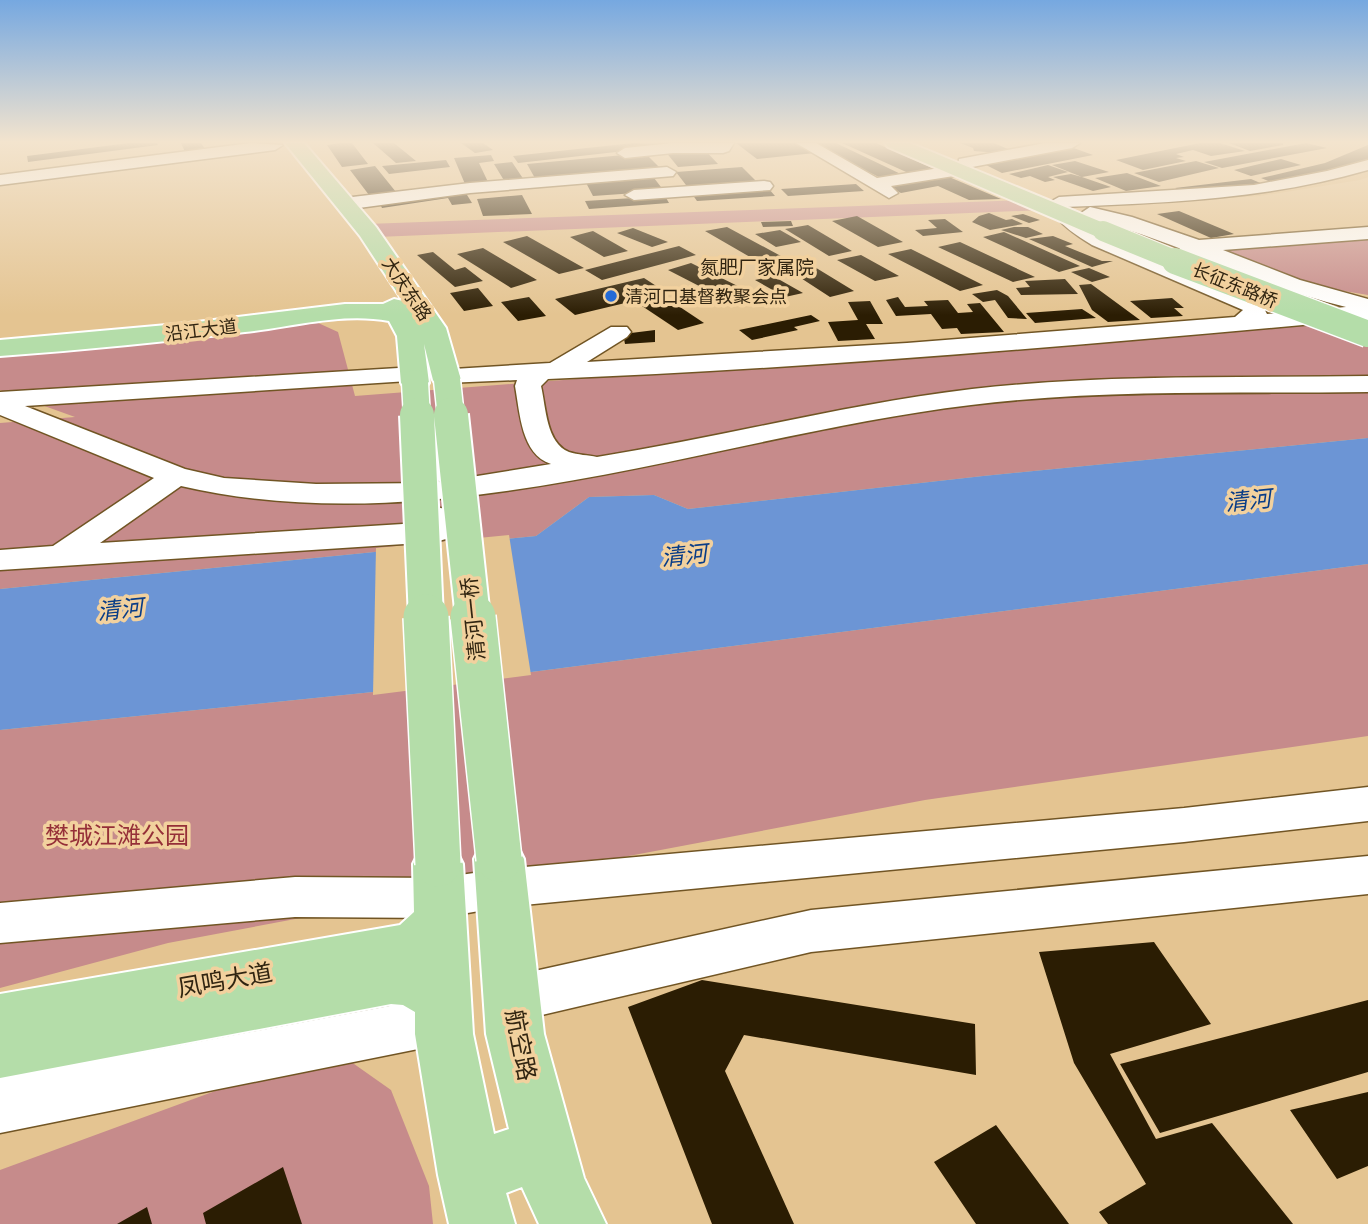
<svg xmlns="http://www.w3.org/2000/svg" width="1368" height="1224" font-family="Raleway,'Noto Sans SC',sans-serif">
<rect width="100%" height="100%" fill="#e4c491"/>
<path fill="#ddb97f" d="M1368,167V177L1360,180L1260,196L1045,210L1068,203L1200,196Z"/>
<path fill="#c68b8b" d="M1023,200L1045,210L377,237L367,224Z
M1368,237V295L1320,287L1215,248Z
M1368,318V438L983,476L688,509L654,495L589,497L536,536L0,589V423L75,417L0,390V350L280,322H316L338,332L355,396Z
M1368,564V736L925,800L168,943L0,988V730L383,691Z
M347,1059L391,1090L429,1186L433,1224H0V1170L283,1066Z"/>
<path fill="#6c95d5" d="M1368,438V564L383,691L0,730V589L536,536L589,497L654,495L688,509L983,476Z"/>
<path fill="#e4c491" d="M509,535L531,675L373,695L376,548Z"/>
<path fill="#2b1d03" d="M129,143H157L158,145L28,162L27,156Z
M181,143H201L205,149L185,152Z
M340,143H352L368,164L342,167L327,145Z
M373,143H394L416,161L396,163Z
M461,143H483L493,150L475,153Z
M633,143L678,145L518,163L513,156Z
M736,143H800L815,153L757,159Z
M809,143H836L907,177L885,180Z
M842,143H876L941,172L915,176Z
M960,143H994L1010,150L1001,151L1000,153L974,151L973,148Z
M1200,143H1220L1245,151L1211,156L1193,150L1176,154L1184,157L1176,158L1186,161L1143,170L1116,160Z
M1229,143H1283V145L1250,151Z
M1306,143L1327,148L1222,168L1204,162Z
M1368,145V159L1341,168L1276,184L1261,178L1325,163Z
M1071,147L1093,155L1002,173L982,163Z
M703,148L718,164L678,167L665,151Z
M645,153L662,170L536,180L527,164Z
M491,155L494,161L479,163L488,182L465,184L454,158Z
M1281,159L1301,165L1251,176L1234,170Z
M446,160L450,167L389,174L382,166Z
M1075,161L1109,172L1082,177L1111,187L1093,191L1053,177L1071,174L1082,177L1052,165Z
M1196,161L1219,168L1159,182L1134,173Z
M512,162L524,180L505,182L494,164Z
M1048,165L1068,172L1048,177L1055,180L1045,182L1030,176L1021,178L1009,174Z
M375,166L396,192L369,195L350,170Z
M742,167L758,183L689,189L676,172Z
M1127,173L1161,186L1126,191L1095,178Z
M651,174L664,191L593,196L584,179Z
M942,174L1001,199L969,200L938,186L901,193L886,185Z
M1251,179L1265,185L1187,194L1175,188Z
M856,184L864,191L788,196L781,189Z
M769,189L775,196L697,201L692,194Z
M464,190L472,203L452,205L448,198L382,208L378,200Z
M522,195L532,214L483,216L477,199Z
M665,196L669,203L589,209L585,201Z
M1179,211L1234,234L1211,238L1157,214Z
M989,213L1006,220L1012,219L1023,224L990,230L972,222L979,216Z
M1023,214L1040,220L1029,223L1011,216Z
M857,216L903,242L878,247L832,221Z
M945,219L963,232L923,236L915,230L937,228L928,220Z
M791,221L793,226L763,227L761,222Z
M808,225L852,251L829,256L785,229Z
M727,227L792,262L769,268L705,231Z
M1014,227H1028L1043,234L1026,238L1001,230Z
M633,228L668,242L652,247L617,233Z
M780,230L801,242L776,247L755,234Z
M593,231L628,251L604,257L570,237Z
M1004,232L1080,266L1059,272L983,237Z
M527,236L584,268L559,274L503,242Z
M1053,236L1073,244L1065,246L1102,261H1113L1092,267L1029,239Z
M960,242L1035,277L1013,282L938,247Z
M679,246L696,255L602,280L585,270Z
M483,248L537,280L511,288L457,254Z
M911,249L983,285L960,291L888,254Z
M433,252L455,270L465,267L483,281L455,287L417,255Z
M861,255L899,276L875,281L837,260Z
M691,263L762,298L738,306L668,270Z
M813,266L854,291L830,297L790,271Z
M1089,268L1110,277L1092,282L1071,272Z
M773,276L803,293L785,297L755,280Z
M644,278L667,293L575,315L555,299Z
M1065,279L1078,294L1021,295L1016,288L1030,287L1025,281Z
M1091,284L1140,320L1108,322L1092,310L1079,285Z
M478,288L493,306L464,311L450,293Z
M997,290L1008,296L1027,319L1008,318L995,300L983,302L972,294Z
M529,297L546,316L518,321L501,302Z
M898,297L905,307L928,306L924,301L948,300L958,313L973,312L967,304L980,303L1004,332L961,334L957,328L942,329L931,314L896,316L886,300Z
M1172,298L1184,308H1174L1183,316L1151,318L1130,301Z
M668,299L704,323L678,330L642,306Z
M870,301L883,324H866L875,339L838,341L828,322L858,320L848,302Z
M1082,309L1096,318L1035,323L1026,313Z
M811,315L820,321L794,327L798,330L752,340L739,330Z
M655,330V342L625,344L623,334Z
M1154,942L1211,1024L1110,1054L1156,1139L1212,1123L1293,1224H1108L1099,1212L1146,1184L1074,1063L1039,952Z
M702,980L975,1024L976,1075L744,1035L725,1071L794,1224H712L628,1007Z
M1368,1000V1072L1160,1133L1120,1064Z
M1368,1092V1166L1337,1179L1290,1110Z
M996,1125L1069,1224H976L934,1162Z
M283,1167L302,1224H206L203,1213Z
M147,1207L152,1224H117Z"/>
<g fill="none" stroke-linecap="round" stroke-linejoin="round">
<g stroke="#715524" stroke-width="3">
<path id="minor" d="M251,143L283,145L275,150L0,185V175Z
M673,143H734L729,151L723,153H673L625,158L617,153L625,148Z
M796,143H816L877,178L958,165L959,159L1045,143H1080L1072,148L967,168L966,174L960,175L891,186L898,193L889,198Z
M1368,160V170C1269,199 1167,203 1064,207L1106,237L1260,301L1267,314L1346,307C1256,285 1174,239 1083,217L1081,213L1090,207L1132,217L1199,240L1368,227V239L1223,250L1300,280L1368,299V319C1096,344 822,368 548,379L541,386C546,407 546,443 569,452C578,455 588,455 597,457C723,437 846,404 972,389C1103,374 1236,378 1368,376V392C1236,394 1102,389 971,405C715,436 439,546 181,486L100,543L419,523V516L424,509L435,507L446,509C452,519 453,529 446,539L435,542L0,570V550L53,546L154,478L0,415V392L415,367L424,370L428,375L424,380L25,406L185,469L224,478L316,484L434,483L551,464C521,454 520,413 515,386L517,380L446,383L437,380L433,375L437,370L550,363L611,327H627L631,332L627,337L587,362L907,343L1235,317L1243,310L1092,245C1077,236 1062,226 1052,212L1058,207L1050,202L1059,197L1254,185L1327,171Z
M667,167L676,172L673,176L470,193L344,210L335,204L344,198L470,183Z
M764,181L770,182L773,186L770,190L634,200L625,195L634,190Z
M1368,787V821L1184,842L502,907L439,918L295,917L0,943V903L295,877L439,878L502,869L1184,808Z
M1368,856V894L811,952L512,1022L494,1015L487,999L494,983L512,976L811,910Z
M443,996L461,1003L469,1020L461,1037L443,1044L0,1133V1079Z"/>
</g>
<g stroke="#fff" stroke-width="4">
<path id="major" d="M285,143H304L376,227L446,328L461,380L457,386L447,388L437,386L433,380L424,344L429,383L425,389L415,391L405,389L401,383L397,336L389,321C342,312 292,327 245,332C164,342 82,350 0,356V340L189,323L345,304H383L394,299L403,301L406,306L360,236Z
M885,143H910L1111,226L1114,231L1111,236H1095L888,147Z
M499,839L517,845L524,859L544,1034L584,1178L606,1224H539L522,1187L506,1193L515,1224H449L438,1175L415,1034V1012L403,1005L391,1004L0,1078V994L400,925L414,912L413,864L420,850L438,844L456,850L463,864L473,1034L494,1134L509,1129L486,1034L474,859L481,845Z"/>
</g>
<use href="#minor" fill="#fff" fill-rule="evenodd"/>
<use href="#major" fill="#b4dda9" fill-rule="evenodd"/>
<g stroke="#fff" stroke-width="22" stroke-linecap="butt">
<path id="major-bridge-far3" d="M1103,231L1179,262"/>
</g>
<g stroke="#fff" stroke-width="29" stroke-linecap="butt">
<path id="major-bridge-far2" d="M1175,261L1368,334
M447,380L451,417
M415,383L417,417"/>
</g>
<g stroke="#fff" stroke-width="38" stroke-linecap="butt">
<path id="major-bridge-far1" d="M417,415L426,618
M451,415L473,618"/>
</g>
<g stroke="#fff" stroke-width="48" stroke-linecap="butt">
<path id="major-bridge" d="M426,617L438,864
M473,617L499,859"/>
</g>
<use href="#major-bridge-far3" stroke="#b4dda9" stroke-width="20"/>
<use href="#major-bridge-far2" stroke="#b4dda9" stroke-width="26"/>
<use href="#major-bridge-far1" stroke="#b4dda9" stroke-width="34"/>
<use href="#major-bridge" stroke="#b4dda9" stroke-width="45"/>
</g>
<linearGradient id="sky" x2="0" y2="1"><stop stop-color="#76a8e0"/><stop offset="0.45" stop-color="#f3e4ce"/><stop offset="1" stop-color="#f3e4ce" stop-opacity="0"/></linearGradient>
<rect width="1368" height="315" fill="url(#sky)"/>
<circle fill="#236ad6" stroke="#f2d19e" stroke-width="2.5" cx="611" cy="296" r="7"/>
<g text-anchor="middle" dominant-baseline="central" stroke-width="7" stroke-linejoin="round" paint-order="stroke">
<g font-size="18" fill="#312511" stroke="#f2d19e">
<text transform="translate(1235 285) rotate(22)">长征东路桥</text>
<text transform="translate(407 289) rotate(56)">大庆东路</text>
<text transform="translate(201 330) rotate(-7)">沿江大道</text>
</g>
<g font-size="18" fill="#312511" stroke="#f2d19e" text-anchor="start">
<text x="625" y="296">清河口基督教聚会点</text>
</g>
<g font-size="19" fill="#312511" stroke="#f2d19e">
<text x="757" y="267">氮肥厂家属院</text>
</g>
<g font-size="21" fill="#312511" stroke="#f2d19e">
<text transform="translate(473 619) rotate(-96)">清河一桥</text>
</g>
<g font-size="23" font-style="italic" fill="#083c87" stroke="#f2d19e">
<text transform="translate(1248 500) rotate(-6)">清河</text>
<text transform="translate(684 555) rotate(-6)">清河</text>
<text transform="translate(120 609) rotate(-6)">清河</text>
</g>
<g font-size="24" fill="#952f38" stroke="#f2d19e">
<text x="117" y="835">樊城江滩公园</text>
</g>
<g font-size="24" fill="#312511" stroke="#f2d19e">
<text transform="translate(225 980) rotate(-10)">凤鸣大道</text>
<text transform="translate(521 1045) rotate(79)">航空路</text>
</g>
</g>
</svg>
